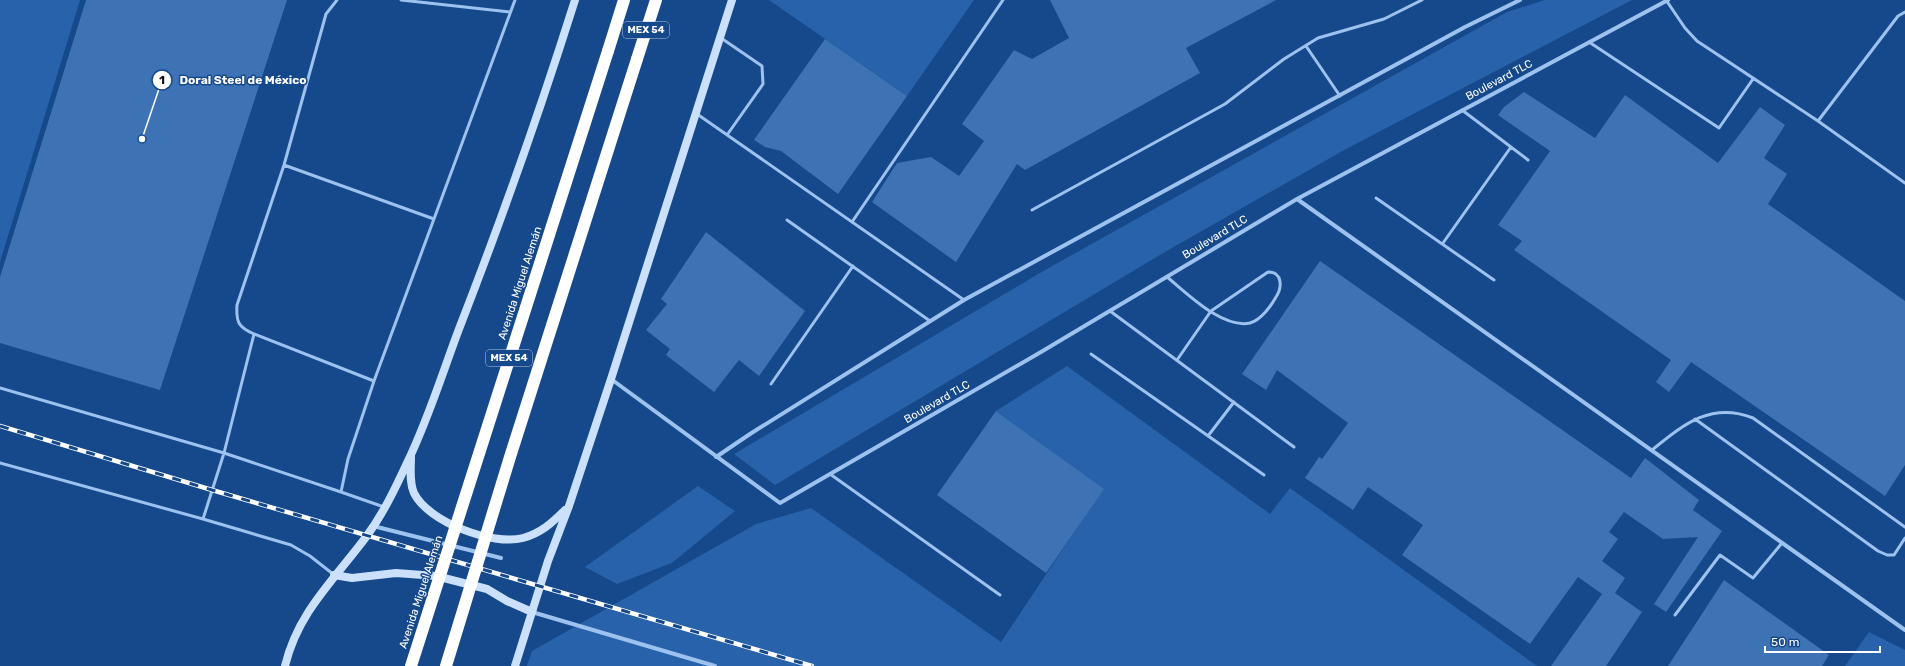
<svg xmlns="http://www.w3.org/2000/svg" width="1905" height="666" font-family="Rubik,sans-serif">
<rect width="100%" height="100%" fill="#15498b"/>
<path fill="#2762aa" d="M0,0H80L0,262Z
M769,0H974L907,96Z
M1545,0H1632L1346,149L1165,252L775,485L734,454L1045,270L1507,12Z
M1067,366L1270,514L1290,488L1537,666H527L532,651L756,524L811,508L1001,642L1103,489L996,411Z
M698,486L735,511L672,563L617,584L585,567Z
M1869,632L1905,650V666H1845Z"/>
<path fill="#3d72b4" d="M86,0H287L160,390L0,343V277Z
M1050,0H1276L1186,48L1200,73L1025,170L1017,164L956,262L872,202L897,163L931,157L959,176L984,141L962,124L1014,50L1032,59L1069,38Z
M825,39L907,96L838,194L781,151L765,147L754,140Z
M1524,92L1595,138L1625,95L1718,163L1760,107L1785,125L1764,158L1787,174L1768,204L1905,301V465L1885,496L1691,362L1669,392L1656,382L1671,360L1514,250L1522,241L1498,225L1550,151L1498,115L1504,107Z
M706,232L805,311L759,376L739,360L714,392L666,355L670,349L646,330L667,304L661,299Z
M1320,261L1631,478L1645,458L1699,500L1693,510L1722,531L1666,612L1654,604L1698,537L1663,539L1624,512L1609,532L1618,539L1602,561L1625,578L1615,593L1642,612L1606,666H1551L1602,594L1578,577L1530,644L1402,555L1423,525L1368,487L1353,510L1305,478L1319,457L1322,459L1348,423L1277,370L1266,390L1242,374Z
M996,411L1104,489L1046,573L937,495Z
M1724,580L1829,655L1822,666H1668Z"/>
<g fill="none" stroke-linecap="round" stroke-linejoin="round">
<path stroke="#9dc2ef" stroke-width="3" d="M337,0L326,14L284,165L237,305C236,322 238,327 254,334L374,381
M401,0L510,12
M1666,0L1685,28L1697,41L1818,121L1905,183
M721,38L762,66L763,84L727,135
M1589,42L1719,128L1753,79
M1306,46L1340,96
M1462,110L1528,160
M697,114L964,300
M1818,121L1898,16L1905,12
M284,165L434,219
M1376,198L1494,280
M1032,210L1225,104L1284,59L1318,38L1384,19L1422,0
M787,220L930,321
M852,222L1003,0
M1443,243L1511,147
M1167,277C1187,293 1222,329 1250,323C1261,320 1271,306 1276,297C1282,288 1283,272 1268,272L1211,311L1177,360
M1110,311L1294,447
M1091,354L1264,475
M771,384L853,266
M0,388L224,453L341,492
M1695,419L1878,551L1887,555H1894L1905,538
M1208,436L1234,402
M1652,450C1683,425 1711,401 1753,418L1905,527
M0,463L203,519L291,545L310,556L333,574
M830,474L1000,595
M384,507L341,492L348,459L374,381L515,0
M203,519L224,453L254,334
M1675,615L1720,555L1753,578L1782,543"/>
<path stroke="#9dc2ef" stroke-width="4" d="M1297,199L1905,630
M611,379L780,503L1041,352L1297,199L1668,0
M716,457L750,434L964,300L1465,27L1520,0
M373,526L501,558
M532,612L715,666"/>
<path stroke="#cbe0fb" stroke-width="8" d="M411,457C411,469 409,482 414,493C428,522 493,546 523,538C541,533 552,523 565,510
M334,575L352,578L396,573L436,576L487,589L507,601L532,612
M285,666C298,612 334,580 366,537C383,514 395,489 407,463C428,420 442,374 459,329C501,221 540,111 575,0
M515,666L548,561L569,506L611,379L732,0"/>
<path stroke="#fff" stroke-width="12" d="M608,51L624,0
M637,59L656,0"/>
<g stroke="#fff" stroke-width="4.5">
<path id="rail" d="M0,426L212,490L812,666"/>
</g>
<use href="#rail" stroke="#15498b" stroke-width="3" stroke-dasharray="9" stroke-linecap="butt"/>
<path stroke="#fff" stroke-width="12" d="M411,666L608,51
M446,666L510,457L637,59"/>
</g>
<g text-anchor="middle" dominant-baseline="central" stroke-width="3" stroke-linejoin="round" paint-order="stroke">
<g fill="#15498b" stroke="#b9c8dc" stroke-width="1">
<rect x="623" y="22" width="46" height="16" rx="3"/>
<rect x="486" y="350" width="46" height="16" rx="3"/>
</g>
<g font-size="10" font-weight="bold" fill="#fff">
<text x="646" y="30">MEX 54</text>
<text x="509" y="358">MEX 54</text>
</g>
<g font-size="11" fill="#fff" stroke="#15498b">
<text transform="translate(1499 80) rotate(-28)">Boulevard TLC</text>
<text transform="translate(1215 237) rotate(-31)">Boulevard TLC</text>
<text transform="translate(520 283) rotate(-72)">Avenida Miguel Alemán</text>
<text transform="translate(937 402) rotate(-30)">Boulevard TLC</text>
<text transform="translate(421 592) rotate(-72)">Avenida Miguel Alemán</text>
</g>
</g>
<path fill="none" stroke="#fff" stroke-width="1.5" d="M142 139L162 80"/>
<g fill="#fff" stroke="#15498b" stroke-width="1.5">
<circle cx="142" cy="139" r="4"/>
<circle cx="162" cy="80" r="10"/>
</g>
<g font-size="12" text-anchor="middle" font-weight="bold" fill="#111">
<text x="162" y="84">1</text>
</g>
<g font-size="12" text-anchor="middle" font-weight="bold" fill="#fff" stroke="#15498b" stroke-width="3" stroke-linejoin="round" paint-order="stroke">
<text x="243" y="84">Doral Steel de México</text>
</g>
<path d="M1765 646v6h115v-6" fill="none" stroke="#ffffff" stroke-width="2"/>
<text x="1771" y="646" font-size="12" fill="#ffffff" stroke="#15498b" stroke-width="3" paint-order="stroke">50 m</text>
</svg>
